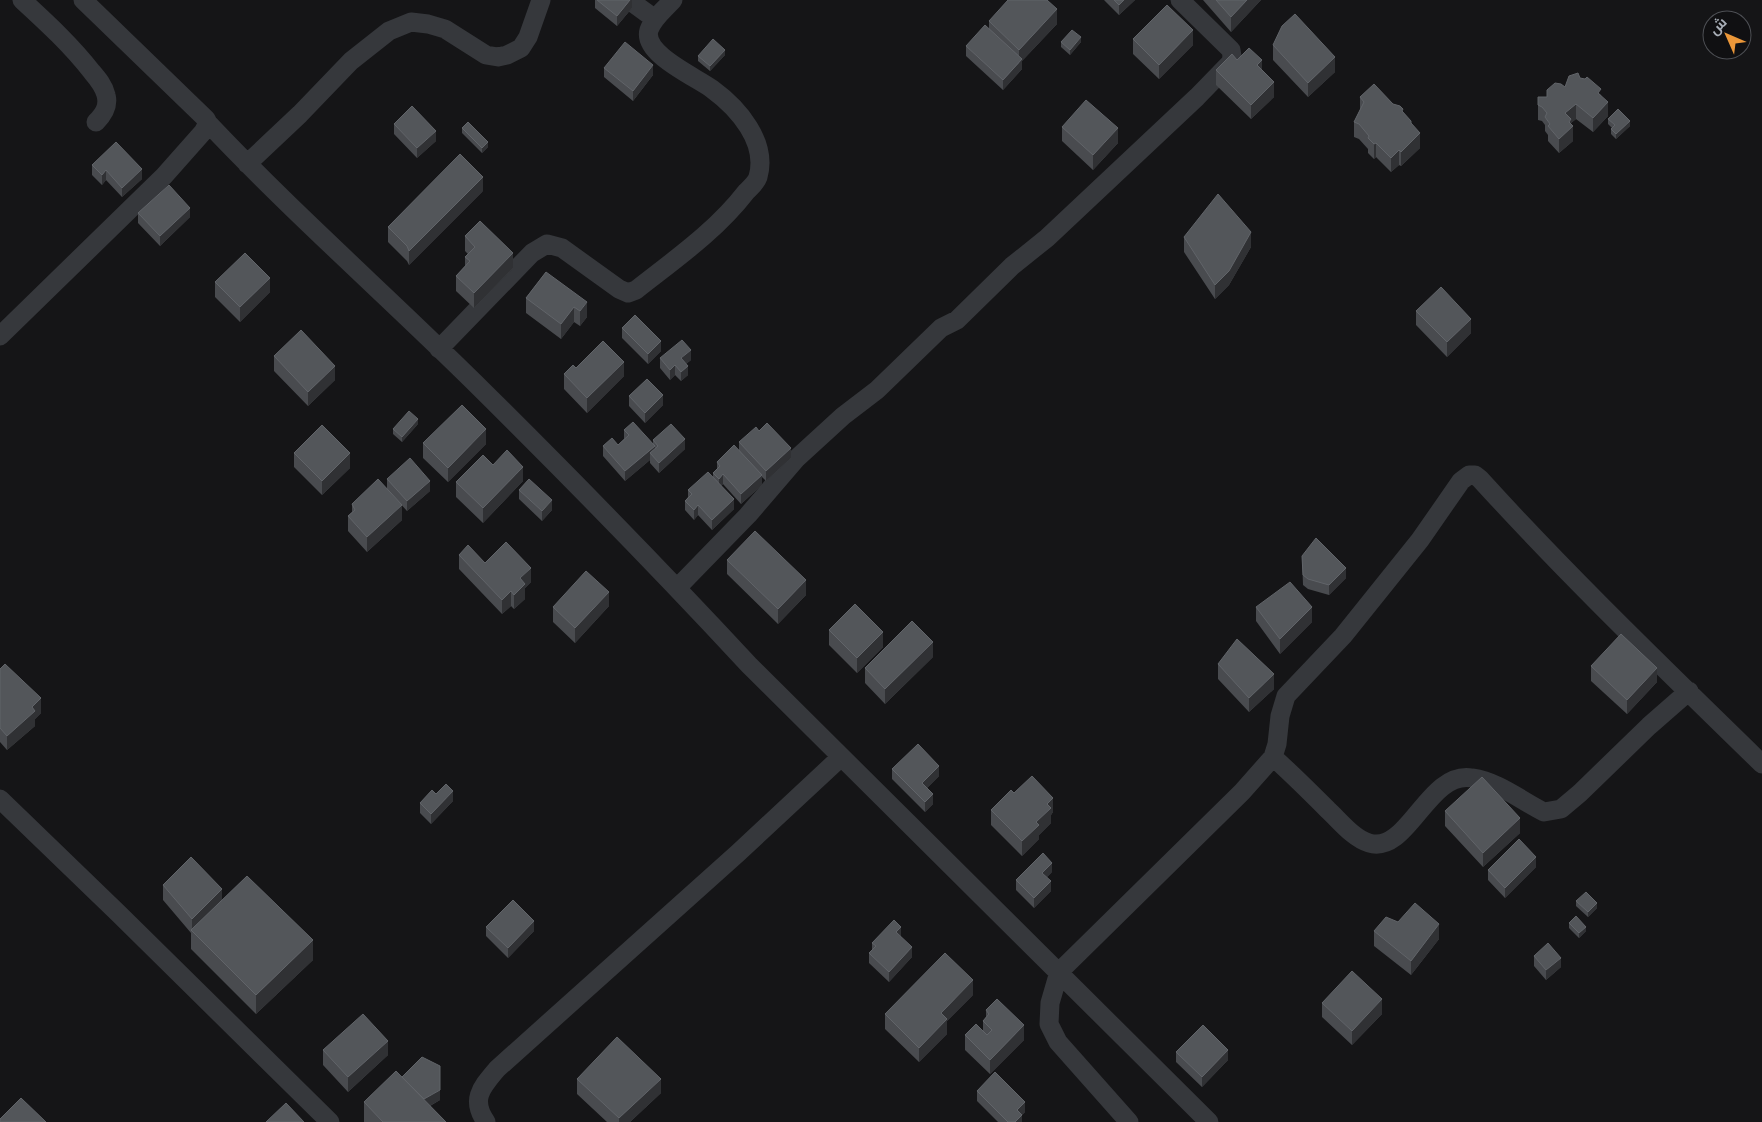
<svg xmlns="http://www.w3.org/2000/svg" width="1762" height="1122" font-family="Quicksand,Cairo,sans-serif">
<rect width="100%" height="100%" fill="#151517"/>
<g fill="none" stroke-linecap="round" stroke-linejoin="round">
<path stroke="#36383c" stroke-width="19" d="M22,0C47,23 71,45 92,72C98,79 104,86 106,95C109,106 104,114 96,122
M629,0L655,19
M208,123C293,213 385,294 473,381C567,474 659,568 749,665L1209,1122
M247,164L300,114L351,61L389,31L411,22L428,24L445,29L486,55L498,57L507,55L521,48L528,37L541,0
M0,336L164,176L203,132L208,123L206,119L83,0
M439,349L532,253L547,244L562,248L619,289L628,293L636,290C674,260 716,231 746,192C750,188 756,183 758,177C768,142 738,108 712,89C696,77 642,54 649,30C653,18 665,9 673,0
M677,588L748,515L796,459L843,416L877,390L941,328L957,320L1012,266L1047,238L1197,97L1231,62L1232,56L1231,50L1180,0
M1273,757C1292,774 1310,792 1328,810C1340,821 1353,838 1369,843C1408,855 1428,770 1472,778C1499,782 1520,800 1544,812L1561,809L1580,793L1649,726L1689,691
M0,799L119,914L330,1122
M486,1122C470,1099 482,1087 497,1069L738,853L841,757
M1129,1122L1058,1042L1049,1024L1050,1003L1059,972L1242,792L1273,757L1277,744L1280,716L1286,696L1343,636L1420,540L1461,481L1469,475H1475L1480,479C1570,578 1667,671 1762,764"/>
</g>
<path fill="#494b4f" d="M595,0H632V8L617,26L595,8Z
M1104,0H1135L1119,15Z
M1203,0H1261L1231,32Z
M989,21L1057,24L1022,61V69L1003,90L966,56V46L989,29Z
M1133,39L1193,45L1159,79L1133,54Z
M1061,42H1081L1070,55L1061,47Z
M1273,45L1335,72L1308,97L1273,60Z
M725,55L710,71L698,61V56Z
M1237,60L1262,70L1274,97L1251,119L1216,85V70Z
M604,68L653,75L633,101L604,77Z
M1580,78L1601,95L1608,116L1593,132L1576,119L1571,123L1573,141L1559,153L1548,141V135L1545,131V125L1542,121L1538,120V105L1547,97L1565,87Z
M1360,97L1393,104L1403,112L1411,124L1420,148L1401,166L1399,165L1391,172L1376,157L1374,159L1368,153V149L1359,139L1354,137V122L1360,110Z
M1608,119L1630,126L1616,139L1611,134V129L1612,128L1608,124Z
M394,124L436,141L417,158L394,134Z
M1062,127L1118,143L1093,170L1062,141Z
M462,128L488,147L482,153L462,133Z
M92,165L142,179L122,197L106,180L102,185L92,175Z
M483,191L409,265L407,261L388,242V227Z
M138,213L190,217L160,246L138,223Z
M465,236L513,268L474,308L456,291V276L465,266V257L468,254L465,251Z
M1184,237L1251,247L1229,285L1215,299L1184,252Z
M546,272L587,317L580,326L574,322L561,339L526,313V298Z
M215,282L270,292L240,322L215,297Z
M1416,311L1471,333L1447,357L1416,325Z
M622,328L661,351L648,364L622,338Z
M274,356L335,380L308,406L274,371Z
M660,358L691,360L686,364L688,375L681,381L675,375L670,380L660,368Z
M576,368L624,376L587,413L564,389V374Z
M629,396L663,405L645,423L629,406Z
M418,424L402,442L393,434V429Z
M624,430L653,444V440L685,449L659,473L650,463V460L625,481L603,456V446L618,445L624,439Z
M759,431L791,458L766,481L762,477V485L741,504L723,484L721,486L734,509L712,530L698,515L694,520L685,510V501L688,497V490L713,477V473L717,470V462L739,451V442Z
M423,443L486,444L448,482L423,458Z
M294,453L350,468L322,495L294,467Z
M493,465L523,481L483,523L456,497V482Z
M387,479L430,491L407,511L387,489Z
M519,490L552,510L542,521L519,499Z
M352,504L402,520L367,552L348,531V516L352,512Z
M459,555L485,563L531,582L525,588V599L514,609L511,606L502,614L459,569Z
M1302,556L1346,578L1329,595L1308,589L1303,585Z
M727,560L806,595L778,624L727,574Z
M609,606L575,643L553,622V607Z
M1256,607L1312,622L1280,654L1256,621Z
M829,630L883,647L857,673L829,645Z
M933,657L885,704L865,683V668Z
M1218,664L1274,689L1249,712L1218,679Z
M1591,666L1657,682L1627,714L1591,681Z
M0,669L41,713L35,719V726L7,750L0,742Z
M892,769L939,776L927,788L933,804L925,812L892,779Z
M1014,793L1053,812L1051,815V823L1039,835V839L1022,856L991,825V810Z
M436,794L453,801L431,824L420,813V803Z
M1445,811L1520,833L1483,867L1445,826Z
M1536,867L1505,898L1488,880V870Z
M1052,872L1047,877L1051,891L1034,908L1016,890V880Z
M163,885L222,900L313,960L256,1014L191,949V933L163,900Z
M1576,901L1597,908L1588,917L1576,906Z
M1569,923L1586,931L1579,938L1569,928Z
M486,927L534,931L508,958L486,936Z
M1374,931L1439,939L1411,975L1374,946Z
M901,937L912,957L889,982L869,963V953L872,950V943Z
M1534,956L1561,967L1546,980L1534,966Z
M973,995L947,1021V1034L919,1062L885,1029V1014Z
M1322,1003L1382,1014L1352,1045L1322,1017Z
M986,1010L1024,1040L990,1074L965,1050V1035L983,1030V1021L986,1017Z
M323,1050L388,1055L348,1092L323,1065Z
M1176,1052L1228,1060L1202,1087L1176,1062Z
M402,1077L440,1100L430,1106L446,1122H364V1102Z
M577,1079L661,1093L630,1122H607L577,1094Z
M977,1091L1025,1112L1022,1115V1122H998L977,1101Z"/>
<path fill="#303134" d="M630,0H632V8L617,26V16Z
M1124,0H1135L1119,15V5Z
M1247,0H1261L1231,32V17Z
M1057,9V24L1022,61V69L1003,90V80L1019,63V50Z
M1193,30V45L1159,79V65Z
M1081,37V42L1070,55V50Z
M725,50V55L710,71V66Z
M1335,57V72L1308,97V83Z
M1262,60V75L1257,65Z
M653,65V75L633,101V91Z
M1274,82V97L1251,119V105Z
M1608,102V116L1593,132V118Z
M1576,104V119L1571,123V128L1573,126V141L1559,153V139L1565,113Z
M1630,121V126L1616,139V134Z
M1118,128V143L1093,170V155Z
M436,131V141L417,158V148Z
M1420,133V148L1401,166V152Z
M488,142V147L482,153V148Z
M1376,143V157L1374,159V144Z
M1399,150V165L1391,172V158Z
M142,169V179L122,197V188Z
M106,170V180L102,185V175Z
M483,177V191L409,265V251Z
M190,208V217L160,246V236Z
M1251,232V247L1229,285L1215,299V285Z
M513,253V268L474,308V293Z
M270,278V292L240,322V307Z
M587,302V317L580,326V311Z
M574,307V322L561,339V324Z
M1471,319V333L1447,357V342Z
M661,341V351L648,364V354Z
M691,350V360L681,368V358Z
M624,362V376L587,413V398Z
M675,365V375L670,380V370Z
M335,366V380L308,406V392Z
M688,366V375L681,381V372Z
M663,395V405L645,423V413Z
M418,419V424L402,442V437Z
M486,429V444L448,482V468Z
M685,439V449L659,473V463Z
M655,446V455L650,453V460L625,481V471Z
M791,448V458L766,481V471Z
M350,453V468L322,495V481Z
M523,467V481L483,523V508Z
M723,474V484L719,489V479Z
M762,475V485L741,504V494Z
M430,481V491L407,511V501Z
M734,499V509L712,530V520Z
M552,500V510L542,521V511Z
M402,505V520L367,552V537Z
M698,505V515L694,520V510Z
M531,568V582L525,588V599L514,609V595L520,578Z
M1346,568V578L1329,595V585Z
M806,580V595L778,624V609Z
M511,591V606L502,614V600Z
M609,592V606L575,643V628Z
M1312,607V622L1280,654V639Z
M883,632V647L857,673V658Z
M933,642V657L885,704V689Z
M1657,668V682L1627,714V700Z
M1274,674V689L1249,712V698Z
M41,698V713L35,719V726L7,750V736L32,707Z
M939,766V776L922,793V783Z
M453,791V801L431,824V814Z
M933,794V804L925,812V802Z
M1053,798V812L1051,815V823L1039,835V839L1022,856V841L1036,822L1047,804Z
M1520,818V833L1483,867V853Z
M1536,857V867L1505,898V888Z
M1052,863V872L1042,882V873Z
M1051,881V891L1034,908V898Z
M222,889V904L192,930V919Z
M1597,903V908L1588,917V912Z
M534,921V931L508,958V948Z
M1439,924V939L1411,975V961Z
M901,927V937L896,932Z
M1586,927V931L1579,938V933Z
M313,940V960L256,1014V995Z
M912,947V957L889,982V972Z
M1561,958V967L1546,980V970Z
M973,980V995L947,1021V1034L919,1062V1048L941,1013Z
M1382,999V1014L1352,1045V1031Z
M1024,1025V1040L990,1074V1060Z
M388,1041V1055L348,1092V1077Z
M1228,1050V1060L1202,1087V1077Z
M661,1079V1093L630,1122H619V1118Z
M440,1090V1100L424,1109V1099Z
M1025,1102V1112L1017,1120V1110Z
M1022,1115V1122H1015Z"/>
<path fill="#53565a" stroke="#616469" d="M597,0H630L617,16Z
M1008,0H1047L1057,9L1019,50L989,21Z
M1114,0H1124L1119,5Z
M1216,0H1247L1231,17Z
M1167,5L1193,30L1159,65L1133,39Z
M1295,14L1335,57L1308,83L1273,45L1282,26Z
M985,25L1022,59L1003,80L966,46Z
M1072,30L1081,37L1070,50L1061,42Z
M713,39L725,50L710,66L698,56Z
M625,42L653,65L633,91L604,68Z
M1249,48L1262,60L1257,65L1274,82L1251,105L1216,70L1232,54L1237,60Z
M1578,73L1580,78L1585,79L1587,77L1601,89L1598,93L1608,102L1593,118L1576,104L1565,113L1571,119L1569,122L1573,126L1559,139L1548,126L1550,124L1545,117L1547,113L1542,107L1538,105V97H1547V90L1555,83L1561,84L1565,87L1569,76Z
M1374,84L1393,104L1400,106L1403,109L1402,111L1411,121V123L1420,133L1401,152L1399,150L1391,158L1376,143L1374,144L1368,138L1369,136L1359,124L1354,122L1364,102L1360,97Z
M1086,100L1118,128L1093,155L1062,127Z
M412,106L436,131L417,148L394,124Z
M1618,109L1630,121L1616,134L1611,129L1615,125L1608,119Z
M468,122L488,142L482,148L462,128Z
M116,142L142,169L122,188L106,170L102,175L92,165Z
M460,154L483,177L409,251L407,246L388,227Z
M169,185L190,208L160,236L138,213Z
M1218,194L1251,232L1229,271L1215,285L1184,237Z
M480,221L513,253L474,293L456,276L470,261L465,257L475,247L465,236Z
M245,253L270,278L240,307L215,282Z
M546,272L587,302L580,311L574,307L561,324L526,298Z
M1441,287L1471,319L1447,342L1416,311Z
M635,315L661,341L648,354L622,328Z
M301,330L335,366L308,392L274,356Z
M682,340L691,350L681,358L688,366L681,372L675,365L670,370L660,358Z
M603,341L624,362L587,398L564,374L573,365L576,368Z
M647,379L663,395L645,413L629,396Z
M462,405L486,429L448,468L423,443Z
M409,411L418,419L402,437L393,429Z
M633,422L655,446L625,471L603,446L612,438L618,445L629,435L624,430Z
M767,423L791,448L766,471L739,442L756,427L759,431Z
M671,424L685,439L659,463L650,453L658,446L653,440Z
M322,425L350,453L322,481L294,453Z
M734,445L762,475L741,494L723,474L719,479L713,473L720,466L717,462Z
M507,450L523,467L483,508L456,482L483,455L493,465Z
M410,458L430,481L407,501L387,479Z
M708,472L734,499L712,520L698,505L694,510L685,501L692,494L688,490Z
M378,479L402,505L367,537L348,516L355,510L352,504Z
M529,479L552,500L542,511L519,490Z
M755,531L806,580L778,609L727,560Z
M1316,538L1346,568L1329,585L1308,579L1303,575L1302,556Z
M506,542L531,568L520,578L525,584L514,595L511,591L502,600L459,555L468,545L485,563Z
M586,571L609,592L575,628L553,607Z
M1290,582L1312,607L1280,639L1256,607Z
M855,604L883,632L857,658L829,630Z
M912,621L933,642L885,689L865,668Z
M1621,634L1657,668L1627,700L1591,666Z
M1237,639L1274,674L1249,698L1218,664Z
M5,664L41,698L32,707L35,711L7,736L0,728V669Z
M918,744L939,766L922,783L933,794L925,802L892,769Z
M1032,776L1053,798L1047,804L1051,808L1036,822L1039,825L1022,841L991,810L1011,790L1014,793Z
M1482,777L1520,818L1483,853L1445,811Z
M446,784L453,791L431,814L420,803L432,790L436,794Z
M1519,839L1536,857L1505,888L1488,870Z
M1043,853L1052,863L1042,873L1051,881L1034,898L1016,880Z
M191,857L222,889L192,919L163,885Z
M247,876L313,940L256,995L191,930Z
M1586,892L1597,903L1588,912L1576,901Z
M513,900L534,921L508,948L486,927Z
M1415,903L1439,924L1411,961L1374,931L1386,917L1398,922Z
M1576,916L1586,927L1579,933L1569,923Z
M894,920L901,927L896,932L912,947L889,972L869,953L876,946L872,943Z
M1548,943L1561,958L1546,970L1534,956Z
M945,953L973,980L941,1013L947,1019L919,1048L885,1014Z
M1352,971L1382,999L1352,1031L1322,1003Z
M997,999L1024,1025L990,1060L965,1035L976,1024L987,1035L992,1030L983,1021L989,1014L986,1010Z
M363,1014L388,1041L348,1077L323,1050Z
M1203,1025L1228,1050L1202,1077L1176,1052Z
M617,1037L661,1079L619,1118L577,1079Z
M422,1057L440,1066V1090L424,1099L402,1077Z
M396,1071L446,1122H383L364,1102Z
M995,1072L1025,1102L1017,1110L1022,1115L1015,1122H1008L977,1091Z
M21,1098L46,1122H0V1119Z
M286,1103L304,1122H266Z"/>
<g transform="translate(1727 35) rotate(315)"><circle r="24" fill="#101012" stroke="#4d4f54"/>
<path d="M0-4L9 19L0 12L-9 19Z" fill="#eb9739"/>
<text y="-8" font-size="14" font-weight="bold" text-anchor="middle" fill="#a8aeb7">ش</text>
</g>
</svg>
